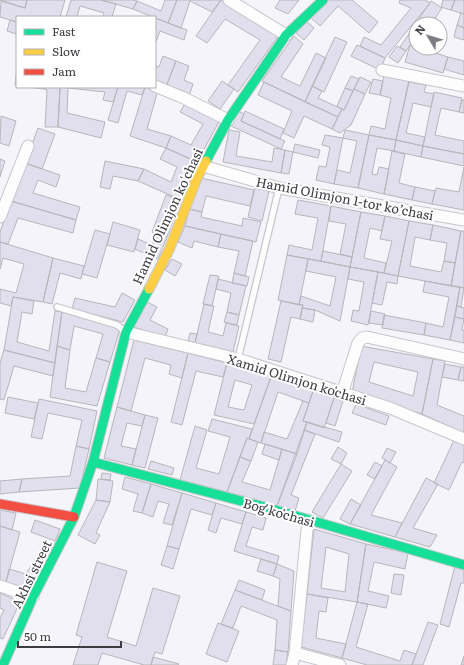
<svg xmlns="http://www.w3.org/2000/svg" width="464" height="665" font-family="Literata,serif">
<rect width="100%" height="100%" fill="#f5f4fb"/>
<path fill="#e1dfee" stroke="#b6b6bb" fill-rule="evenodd" d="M0,0H27L25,8Z
M27,0H65L60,17H17V22L0,17L1,1L25,8Z
M71,0H101L116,4L112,17H103L104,13L80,6L77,17H66Z
M101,0H133L137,1L133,9Z
M165,0H177L168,23L133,9L137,1L161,11Z
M177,0H221L212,12L190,1L181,28L168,23Z
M221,0L279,35L238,92L228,85L260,40L225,19L207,43L196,36Z
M280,0H299L288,14L275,8Z
M326,0H352L378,22L369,33L338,6L320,26L310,17Z
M400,0H425L430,3L385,58L360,46L364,37L381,45L411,8L399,3Z
M443,0H455L451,10L441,7Z
M455,0H464V14L451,10Z
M431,1L442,8L431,24H416V45L415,47L410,45L406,51L400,47Z
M461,13L464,14V28L457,25Z
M155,18L187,30L184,40L160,31L155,44Z
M10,20L17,22V34L7,31Z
M307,22L314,28L304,40L296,33Z
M457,25L464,28V40L454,37Z
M294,36L303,44L281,77L300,86L316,53L326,58L305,102L262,81Z
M335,37L347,42L324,92L312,86Z
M357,45L385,58L380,70L351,56Z
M410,45L448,57L443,73L405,62Z
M397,46L406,51L398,63L389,57Z
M163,56L176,61L166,87L155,83V66L159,67Z
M448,57L464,61V75L444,69Z
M176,61L189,66L184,80L193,84L189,96L166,87Z
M17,66V86L15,85Z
M384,75L409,80L396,140L369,135L371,126L385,129L391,98L380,95Z
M351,76L359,79L353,91L345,88Z
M360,77L371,82L365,94L354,89Z
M373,79L383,81L380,95L369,93Z
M222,81L234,89L220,109L208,101Z
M264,82L338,117L332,129L304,116L294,138L283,133L292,111L258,95Z
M409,82L426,85L424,92L434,94L431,107L413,103L406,133L425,137L423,146L396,140Z
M312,86L322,91L318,98L342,109L338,117L305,102Z
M27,87H44V89Z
M44,87H60L58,127H45L47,90L44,89Z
M60,87H118L113,102L103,100L105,92L68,88L67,113L105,122L101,138L58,127Z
M118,87H145L142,95L127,91L118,123L108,120Z
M145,87L158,90L147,129L171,136L166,148L130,136Z
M345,88L353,91L344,110L337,106Z
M354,89L365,94L351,125L340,133L332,129L342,109L344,110Z
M434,92L462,98L459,112L441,108L435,135L464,141V154L423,146Z
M462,100H464V113L459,112Z
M186,102L220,120L197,162L166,148L171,136L191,145L203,124L180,112Z
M238,111L244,114L241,121L285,141L281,149L231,126Z
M245,111L284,129L280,139L241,121Z
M1,116L16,121L9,146L0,143Z
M38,128L55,134L42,169L25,163Z
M229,130L240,132L236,156L272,162L274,148L285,150L281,173L223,162Z
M345,130L369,135L358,188L334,184L337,170L350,173L357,141L343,138Z
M325,135L343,138L334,184L316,180L319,166L326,167L330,147L322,145Z
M369,135L396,140L394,151L377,148L372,174L377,175L379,167L389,169L384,194L358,188Z
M396,140L423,146L421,157L394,151Z
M295,144L320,150L318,158L293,152Z
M423,146L464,154V166L421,157Z
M166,148L197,162L181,200L138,181L144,169L171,182L177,167L160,159Z
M285,150L293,152L289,174L281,173Z
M392,151L405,154L399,183L415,187L412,200L384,194Z
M0,159L5,161L0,177Z
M105,161L144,169L138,181L113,176L110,189L100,187Z
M25,163L60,175L56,187L38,180L33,193L80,207L76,220L11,201Z
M464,167V210L432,204L436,188L459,192Z
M201,178L254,190L250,206L206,196L202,212L189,209Z
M415,187L435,191L432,204L412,200Z
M255,188L269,191L262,221L248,217Z
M166,195L181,200L167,237L152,232Z
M298,200L331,206L321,261L287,255L289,245L312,250L318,218L295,214Z
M11,201L76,220L73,233L18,218L8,244L0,242V232Z
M331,206L361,212L352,257L340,254L346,224L329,221Z
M189,209L202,212L201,217L242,226L243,218L261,222L256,242L185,226Z
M361,212L385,216L382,231L370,228L364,258L386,263L384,273L350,267Z
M385,216L409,221L398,276L384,273L392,241L380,239Z
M409,221L433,225L430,240L415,237L410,266L441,272L444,261L455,263L451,286L398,276Z
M113,222L140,230L134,252L107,245Z
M433,225L461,231L455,263L444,261L447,243L430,240Z
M185,226L221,234L218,247L194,241L192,248L178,242Z
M95,230L110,234L97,278L82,274Z
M461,231H464V288L451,286Z
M157,234L167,237L158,259L135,249L138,239L152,245Z
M221,234L253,241L245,276L234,273L239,251L218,247Z
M0,242L53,258L43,302L13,297L11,306L0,303V289L16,293L24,264L3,258L0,269Z
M323,251L352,257L350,267L321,261Z
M287,255L308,259L299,305L278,300Z
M53,258L84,266L81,279L60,273L52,304L43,302Z
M172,259L182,264L175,276L165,270Z
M308,259L350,267L340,321L315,310L302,308L303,305H299L301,296L330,306L336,277L306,271Z
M350,267L378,272L368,325L351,321L353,310L359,311L364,282L348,279Z
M378,272L398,276L397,284L387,282L382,305L372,303Z
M234,273L249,277L247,286L232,283Z
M210,275L219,276L212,306L203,304Z
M218,279L246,286L239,315L227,312L231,293L216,289Z
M425,281L460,287L450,340L424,335L426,323L443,327L449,297L423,292Z
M460,287L464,288L461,307L457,306Z
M122,293L135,300L123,322L72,309L75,298L115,307Z
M13,297L34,301L32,314L22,312L17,342L49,351L55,311L62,312L55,363L4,350Z
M281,301L303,305L300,319L291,317L281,362L268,359Z
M147,302L157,307L150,320L168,329L165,337L133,327Z
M204,304L214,306L208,332L223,336L226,323L239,326L233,352L195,343Z
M457,306L464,308V319L455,317Z
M302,308L315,310L313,322L300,319Z
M371,311L385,314L383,325L369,323Z
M62,312L120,329L110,362L96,358L103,334L74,326L70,350L57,346Z
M227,312L239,315L237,325L224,322Z
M384,315L426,323L424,335L382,328Z
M455,317L464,319L462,330H464V343L450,340Z
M190,333L197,334L195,343L188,341Z
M134,340L188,353L182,378L169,374L171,365L145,358L131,411L117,407Z
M57,346L70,350L65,388L86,392L96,358L110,362L97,406L50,397Z
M361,346L433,359L422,414L352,393ZM374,362L418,372L413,396L369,382Z
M4,350L55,363L53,376L14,366L4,400L0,399V363Z
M188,353L227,363L223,377L196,371L182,425L171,422Z
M433,359L445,361L437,405L464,416V433L422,414Z
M227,363L272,374L254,424L214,415ZM235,380L252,385L244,410L228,407Z
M445,364L461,367L458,380L442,377Z
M461,367H464V381L458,380Z
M272,374L314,388L309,403L278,392L261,443L249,439Z
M314,388L335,395L324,428L303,421Z
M8,397L38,403L34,419L5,413Z
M334,398L343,401L335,426L326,423Z
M39,399L97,411L89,449L76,446L82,420L48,413L42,439L31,437Z
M303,401L309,403L303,421L307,422L297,454L261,443L264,432L287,439Z
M356,404L389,416L386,425L352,413Z
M117,407L145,415L142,426L127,423L121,446L136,449L132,465L104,458Z
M145,415L158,418L145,468L132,465Z
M212,419L252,429L249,439L247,438L227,492L180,480L195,426L207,430L196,468L219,474L230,437L208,431Z
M307,422L342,432L339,442L304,430Z
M304,430L315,434L291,495L299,498L295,511L277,506Z
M247,438L258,442L251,461L240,457Z
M455,438L464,444V463L462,462L449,490L434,483Z
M265,444L282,449L279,460L262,454Z
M76,446L89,449L80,488L19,492L22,479L70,476Z
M338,447L347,453L341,464L331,459Z
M387,448L396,452L390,463L382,458Z
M282,449L297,454L277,506L227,492L240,457L251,461L242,482L270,490Z
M385,460L397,467L371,515L402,523L395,537L350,524Z
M151,461L174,468L172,475L148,469Z
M375,462L382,466L375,479L367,475Z
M341,464L352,471L323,518L312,512Z
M102,473L111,474L110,480L101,479Z
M125,477L151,484L142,513L133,511L138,494L122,489Z
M426,478L438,484L413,528L437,535L430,547L395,537Z
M22,479L19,492L0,494V481Z
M98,479L113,481L110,502L96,500Z
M151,484L182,493L172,525L163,523L169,504L158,501L153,517L142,513Z
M182,493L216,503L212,515L191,509L179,549L167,546Z
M351,499L361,505L350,524L340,519Z
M96,500L110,502L96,533L100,535L95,544L78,535Z
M216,503L246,512L242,524L221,518L216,533L208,530Z
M0,510L16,513L12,530L0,526Z
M246,512L266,518L263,530L252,527L246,546L279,556L277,564L234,551Z
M35,520L60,529L55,541L31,532Z
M0,526L20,532L6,582L0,581Z
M314,529L366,544L357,602L307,594ZM326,547L349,554L345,592L321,588Z
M366,544L408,553L405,569L374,562L368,591L389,596L386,608L357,602Z
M167,546L179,549L173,569L161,565Z
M36,558L43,562L27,589L6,582L9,569L26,574Z
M261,559L277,564L273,576L257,571Z
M97,562L127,571L107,637L136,646L153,588L180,596L162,654L155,652L151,665H144L102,653L98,665H73L82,637L76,635Z
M277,564L294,571L291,611L278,606L280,579L273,576Z
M455,566L464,569V583H461L449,627L440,624Z
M394,574L404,575L401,595L391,593Z
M239,580L265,590L262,600L235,590Z
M235,590L291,611L288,652L275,650L277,620L241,606L233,628L221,624Z
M0,593L20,602L3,639L0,638V618L4,610L0,608Z
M307,594L328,598L326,612L319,611L316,638L346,644L342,658L301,647Z
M357,602L368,604L356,647L400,661L404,650L416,654L412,665H367L342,658Z
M428,622L438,625L423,665H412Z
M218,623L239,631L227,662L206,654Z
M275,650L288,652L286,665H273Z
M464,656V665H461Z
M153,657L179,664L178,665H151Z"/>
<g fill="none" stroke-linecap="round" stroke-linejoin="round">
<g stroke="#c7c6cc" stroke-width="8">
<path id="lane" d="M57,307L117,325L126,332
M238,359L279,188"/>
</g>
<g stroke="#c7c6cc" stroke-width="13">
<path id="street" d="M229,0L286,35
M382,70L464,86
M155,86L184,98L228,120
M203,166L279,188L464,220
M0,217L28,146
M126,332L238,359L390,408L464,439
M342,394L358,343L362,338L367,337L464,359
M0,586L33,597
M295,653L340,665
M292,665L295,653L308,520"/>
</g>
<g stroke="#c7c6cc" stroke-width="11">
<path id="fast" d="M206,161L228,120L286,35L323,0
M93,462L272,509L464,565
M3,665L33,597L74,517L93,462L126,332L149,289"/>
</g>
<g stroke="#c7c6cc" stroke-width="11">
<path id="slow" d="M149,289L169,250L197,178L206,161"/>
</g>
<g stroke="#c7c6cc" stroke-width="11">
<path id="jam" d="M0,504L74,517"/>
</g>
<use href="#lane" stroke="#fefdfe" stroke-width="5.5"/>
<use href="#street" stroke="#fefdfe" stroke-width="11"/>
<use href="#fast" stroke="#16e098" stroke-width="9"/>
<use href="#slow" stroke="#ffcf43" stroke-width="9"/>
<use href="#jam" stroke="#f24e42" stroke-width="9"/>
</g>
<g text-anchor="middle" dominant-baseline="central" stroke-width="4" stroke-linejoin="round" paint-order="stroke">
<g font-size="13" fill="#3c3b41" stroke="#fff">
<text transform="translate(345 198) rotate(11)">Hamid Olimjon 1-tor koʼchasi</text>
<text transform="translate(167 216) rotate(-65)">Hamid Olimjon ko'chasi</text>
<text transform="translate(297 379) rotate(17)">Xamid Olimjon koʻchasi</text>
<text transform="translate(279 512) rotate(16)">Bogʻ koʻchasi</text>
<text transform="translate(31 574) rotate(-64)">Akhsi street</text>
</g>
</g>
<rect x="16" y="16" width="140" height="72" fill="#ffffff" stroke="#b1b1b3"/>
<rect x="24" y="29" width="20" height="6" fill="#16e098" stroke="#b1b1b3"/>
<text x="52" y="36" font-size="12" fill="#3c3b41">Fast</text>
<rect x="24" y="49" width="20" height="6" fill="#ffcf43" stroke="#b1b1b3"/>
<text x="52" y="56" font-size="12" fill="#3c3b41">Slow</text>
<rect x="24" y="69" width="20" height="6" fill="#f24e42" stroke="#b1b1b3"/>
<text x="52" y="76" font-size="12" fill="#3c3b41">Jam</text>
<g transform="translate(428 36) rotate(308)"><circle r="19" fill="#ffffff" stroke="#b1b1b3"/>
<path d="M0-3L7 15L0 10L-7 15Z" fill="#7d7c82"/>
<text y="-6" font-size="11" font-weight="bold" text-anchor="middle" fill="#3c3b41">N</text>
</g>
<path d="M18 641v6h103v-6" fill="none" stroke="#3c3b41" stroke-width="2"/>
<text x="24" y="641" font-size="12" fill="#3c3b41" stroke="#ffffff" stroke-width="3" paint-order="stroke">50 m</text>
</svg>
